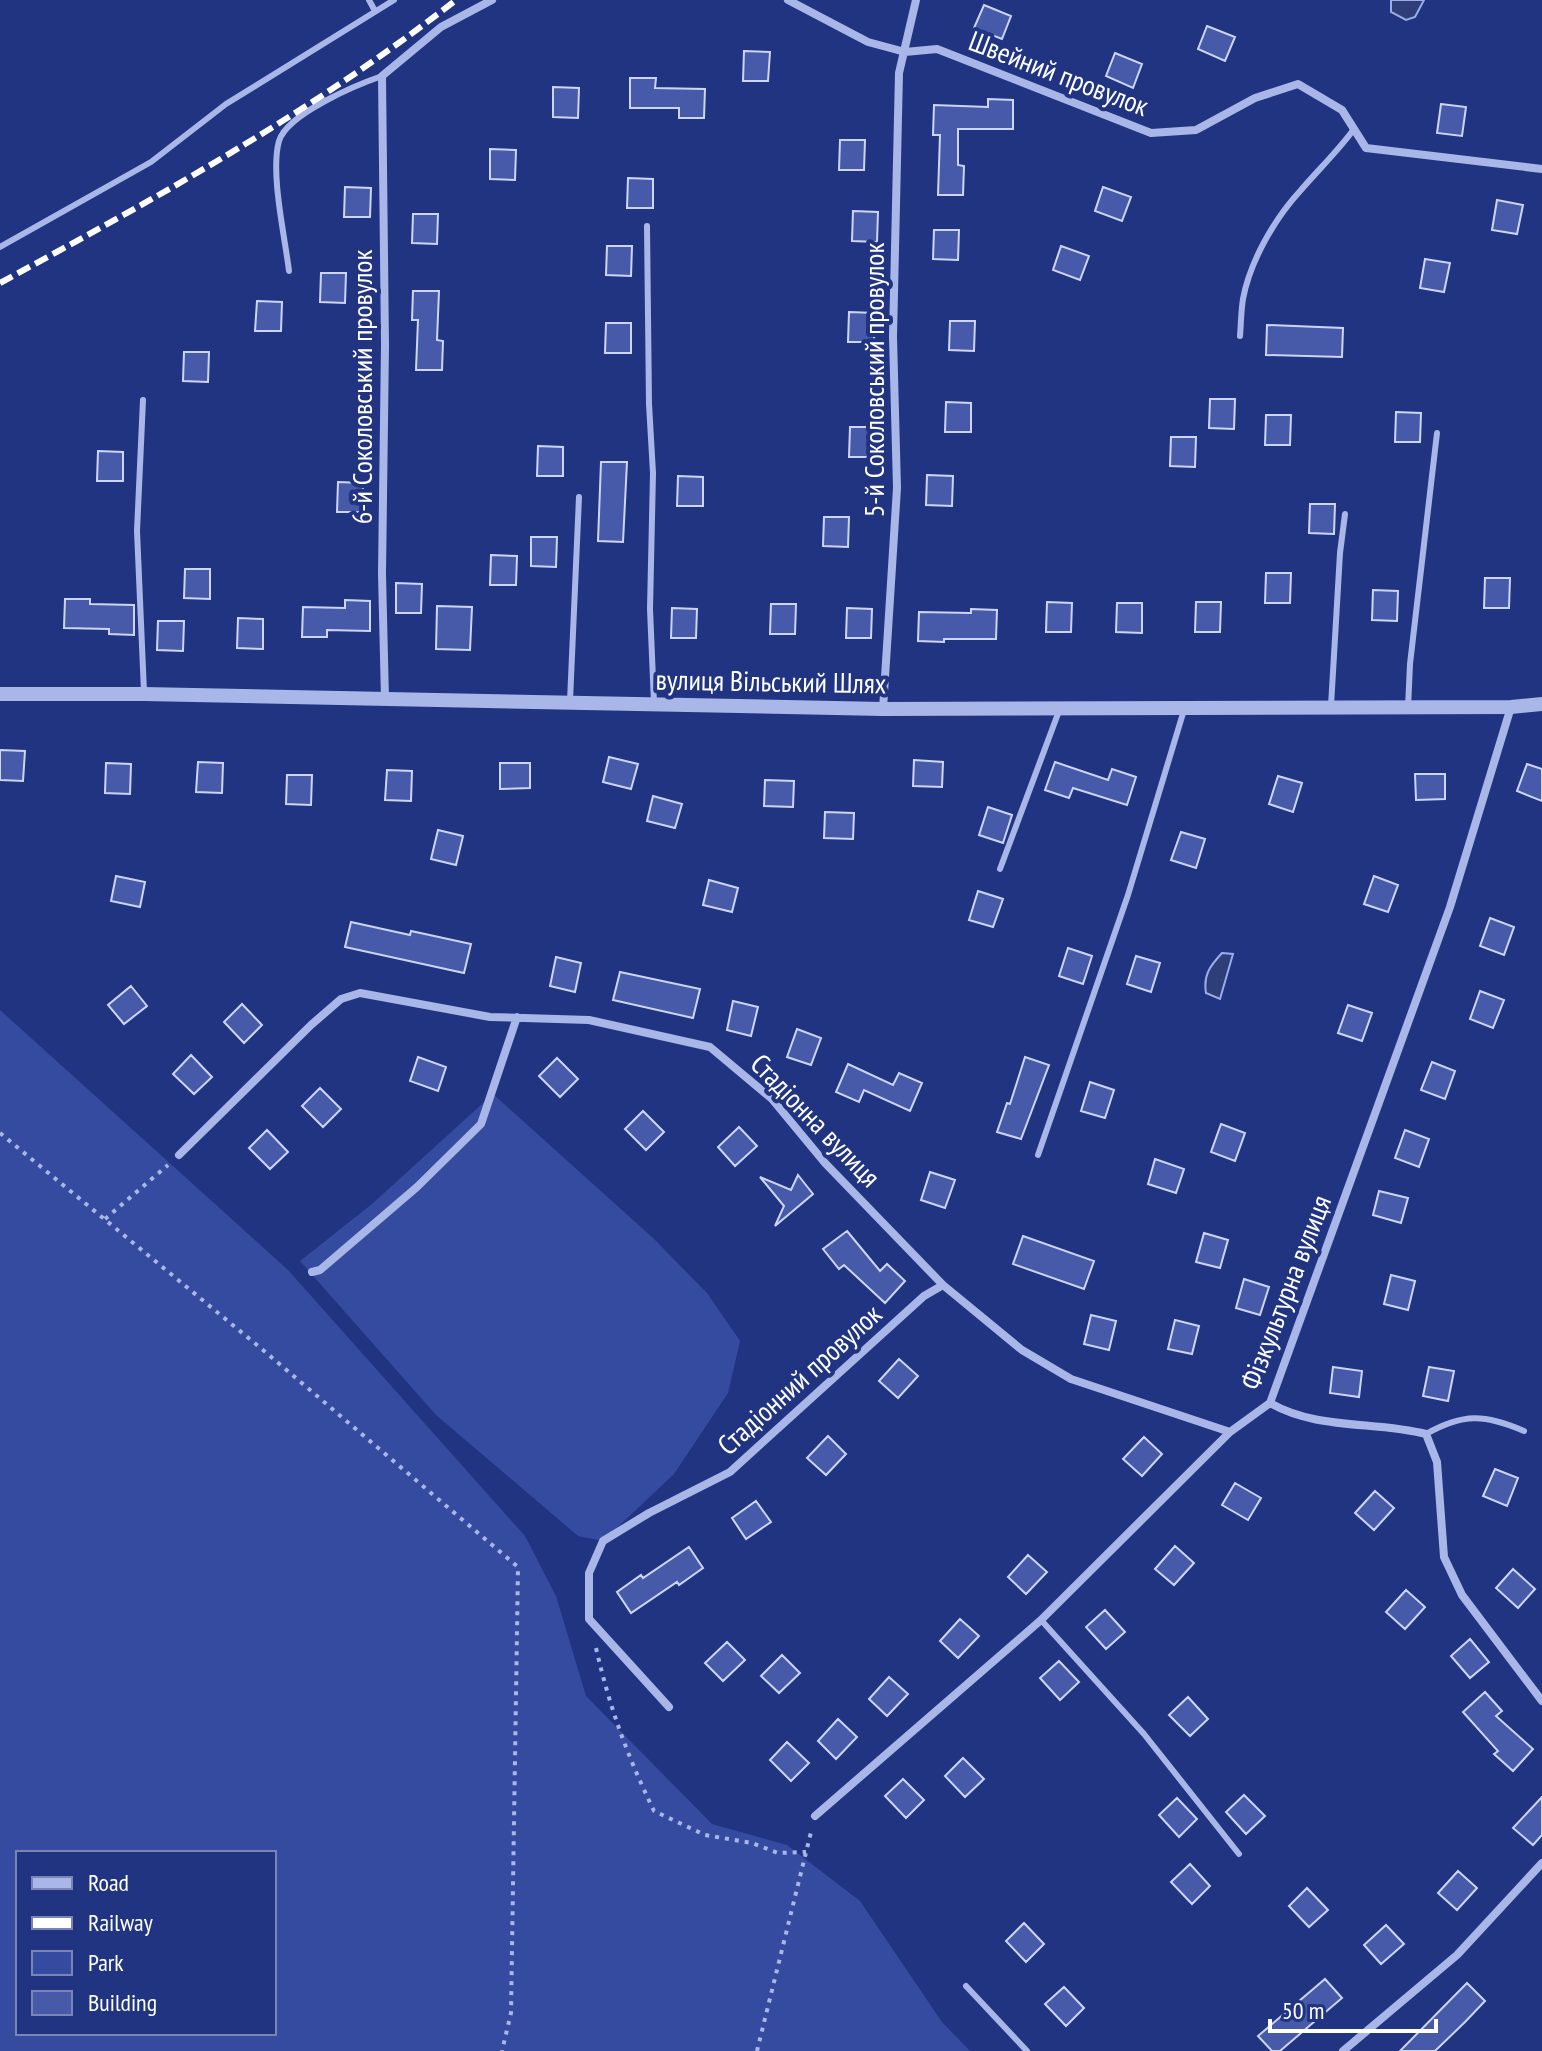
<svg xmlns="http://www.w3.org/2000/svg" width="1542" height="2051" font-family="'PT Sans Narrow',sans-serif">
<rect width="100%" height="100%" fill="#213482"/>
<path fill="#354ba0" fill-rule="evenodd" d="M0,1010L288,1270L525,1536L556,1596L586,1696L712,1824L787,1845L860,1901L942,2022L970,2051H0ZM274,1853V2033H18V1853Z
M493,1094L653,1238L707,1293L740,1341L728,1393L674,1474L603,1541L578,1536L436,1415L300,1261L372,1204Z"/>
<path fill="#2f3e78" stroke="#9bade9" stroke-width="2" d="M1391,0H1424L1415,17L1406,20L1391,12Z
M1222,953L1233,954L1220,999L1206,993C1203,975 1210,966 1222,953Z"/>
<path fill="#465aa9" stroke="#ccd5f6" stroke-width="2" d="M984,5L1011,16L1002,39L974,28Z
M1207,26L1235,37L1225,61L1198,49Z
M744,51L770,52L768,81H743Z
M1115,53L1142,64L1133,88L1106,76Z
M630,78H656L655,88L705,89L704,118H679V108H630Z
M553,87L579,88L578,118L553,117Z
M988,99L1013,100V129H958V165L964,166L963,195H938L940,135H933L934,105L988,107Z
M1441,104L1466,107L1462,136L1437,133Z
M840,140H865L864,170H839Z
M490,149L516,150L515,180L490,179Z
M628,178L653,179V208H627Z
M345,187L371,188L370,217H344Z
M1103,187L1131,197L1122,221L1095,211Z
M1497,200L1523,205L1517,234L1492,230Z
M853,211L878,212L877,242L852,241Z
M413,214H438L437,244L412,243Z
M934,230H959L958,260L933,259Z
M607,246H632L631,276L606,275Z
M1061,246L1089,256L1080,280L1053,270Z
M1425,259L1450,263L1444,292L1420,288Z
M321,273H346L345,303L320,302Z
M413,291H439L437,340L443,341L442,370H416L418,320H412Z
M257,301L282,302L281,331H255Z
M849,312L875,313L874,342H848Z
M950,321H975L974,351L949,350Z
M606,323H631V353H605Z
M1267,325L1343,328L1342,357L1266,355Z
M184,352H209L208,382L183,381Z
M1210,399H1235L1234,429L1209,428Z
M946,402L971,403V432H945Z
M1396,412L1421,413L1420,442H1395Z
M1266,415H1291L1290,445H1265Z
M850,427H875L874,457H849Z
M1171,437H1196L1195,467L1170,466Z
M538,446L563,447V476H537Z
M98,451L123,452V481H97Z
M601,462H627L623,542L598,541Z
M927,475L953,476L952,506L926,505Z
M678,476L703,477V506H677Z
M338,482L363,483V512H337Z
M1310,504H1335L1334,534L1309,533Z
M824,517H849L848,547L823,546Z
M531,537H557L556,567L531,566Z
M491,555L517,556L516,585H490Z
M185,569H210V599L184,598Z
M1266,573H1291L1290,603H1265Z
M1485,578H1510L1509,608H1484Z
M396,583L422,584L421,613H396Z
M1373,590L1398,591L1397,621L1372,620Z
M65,599H90V604L134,605V635L109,634V629L64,628Z
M345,600L370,601V631L327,630V637H302L303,607L345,608Z
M1047,602L1072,603L1071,632H1046Z
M1196,602H1221L1220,632H1195Z
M1117,603H1142V633L1116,632Z
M771,604H796L795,634H770Z
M437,606L472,607L470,650L436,649Z
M672,608L697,609L696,638H671Z
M847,608L872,609L871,638H846Z
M971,609L997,610L996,639H944V642L918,641L919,612L971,613Z
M238,618L263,619V649L237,648Z
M158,621H184L183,651L157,650Z
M0,750L25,751L23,781L0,780Z
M609,757L638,764L631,789L603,782Z
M914,760L943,762L942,787L913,786Z
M198,762L223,763L222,793L196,792Z
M1055,762L1108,780L1112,769L1136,777L1127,805L1073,788L1069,798L1045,790Z
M106,763L131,764L130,794L105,793Z
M500,763H530V788L500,789Z
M1527,764L1542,769V801L1517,791Z
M387,770L412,771L411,801L385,800Z
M1415,774H1445V799L1416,800Z
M287,775H312L311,805L286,804Z
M1278,776L1302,783L1293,812L1269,804Z
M765,780L794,781L793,807L764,806Z
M653,796L682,804L675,828L647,821Z
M988,807L1012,815L1003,843L979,835Z
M825,812L854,813L853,839L824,838Z
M438,830L463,836L456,865L431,859Z
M1181,832L1205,839L1196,868L1171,860Z
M116,876L145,882L140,907L111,901Z
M1374,876L1398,885L1388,912L1364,904Z
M709,880L738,888L732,912L703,905Z
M978,891L1003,899L993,927L969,920Z
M1490,918L1514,927L1504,955L1480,946Z
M351,922L410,935L411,931L471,944L464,973L345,947Z
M1068,948L1092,956L1083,984L1059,976Z
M1136,956L1160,963L1151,992L1127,984Z
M556,957L581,963L575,992L550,986Z
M620,972L700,989L693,1018L613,1000Z
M131,986L147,1006L124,1024L108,1005Z
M1480,991L1504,1000L1493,1028L1470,1019Z
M733,1001L758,1007L751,1036L727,1030Z
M242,1004L262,1025L244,1043L224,1022Z
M1348,1005L1372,1013L1362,1041L1338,1033Z
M797,1029L821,1038L811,1065L787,1057Z
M191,1055L212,1077L194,1094L173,1074Z
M418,1057L446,1067L438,1091L410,1081Z
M1025,1057L1049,1065L1021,1139L997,1132L1007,1103L1010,1104Z
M557,1058L578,1079L560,1097L539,1076Z
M1432,1062L1455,1071L1445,1099L1421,1090Z
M848,1064L893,1085L899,1073L922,1083L910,1111L864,1090L859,1102L836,1092Z
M1090,1082L1114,1090L1105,1118L1081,1111Z
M320,1088L341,1109L323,1127L302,1106Z
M643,1111L664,1132L646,1150L625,1129Z
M1221,1124L1245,1133L1235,1161L1211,1152Z
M739,1127L757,1146L735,1166L718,1147Z
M267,1130L288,1152L270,1169L249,1148Z
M1405,1130L1429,1139L1419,1167L1395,1158Z
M1155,1159L1184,1169L1176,1193L1148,1184Z
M930,1172L955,1180L945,1208L921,1200Z
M798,1175L813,1194L775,1226L784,1206L760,1177L791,1190Z
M1379,1191L1408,1198L1401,1223L1373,1215Z
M847,1231L880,1271L887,1264L905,1281L885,1303L844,1265L839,1269L823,1249Z
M1204,1233L1228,1240L1220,1268L1196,1262Z
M1023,1236L1094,1261L1084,1289L1013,1264Z
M1391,1275L1415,1281L1408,1310L1384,1304Z
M1244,1279L1269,1287L1260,1315L1236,1308Z
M1091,1315L1116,1321L1109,1350L1084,1344Z
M1175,1320L1199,1326L1192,1354L1168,1349Z
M899,1359L918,1376L898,1398L879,1381Z
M1333,1367L1362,1371L1359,1397L1330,1393Z
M1429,1367L1454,1371L1448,1401L1423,1396Z
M828,1436L846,1454L826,1475L807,1458Z
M1144,1437L1162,1454L1142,1476L1123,1459Z
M1495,1469L1518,1478L1507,1506L1483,1496Z
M1235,1483L1261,1498L1248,1520L1222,1505Z
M1375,1491L1394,1508L1374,1530L1355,1513Z
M756,1501L771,1522L746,1539L732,1518Z
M1175,1546L1194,1563L1174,1585L1155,1569Z
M689,1547L703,1568L679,1585L677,1582L631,1613L617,1592L641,1575L643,1578Z
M1028,1555L1047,1572L1026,1594L1008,1577Z
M1513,1569L1535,1589L1518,1608L1496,1588Z
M1406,1590L1425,1607L1405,1629L1386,1612Z
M1105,1610L1125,1632L1106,1649L1086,1627Z
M960,1619L979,1636L958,1658L940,1641Z
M1470,1639L1489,1662L1470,1678L1451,1656Z
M727,1642L745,1660L723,1681L705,1663Z
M782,1655L800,1673L779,1693L761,1676Z
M1059,1661L1079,1682L1060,1700L1040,1678Z
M889,1677L908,1694L887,1716L869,1699Z
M1485,1692L1502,1711L1496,1716L1533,1749L1513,1771L1494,1754L1498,1751L1463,1712Z
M1188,1697L1208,1719L1190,1736L1169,1715Z
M838,1719L857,1737L836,1759L818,1741Z
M787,1742L809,1763L791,1781L770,1760Z
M963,1758L984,1779L965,1797L945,1776Z
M903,1779L924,1800L906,1818L885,1796Z
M1244,1795L1265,1816L1246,1834L1226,1812Z
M1542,1797V1835L1533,1845L1513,1828Z
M1177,1798L1197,1819L1179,1837L1159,1815Z
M1190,1864L1210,1886L1192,1904L1171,1882Z
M1458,1871L1477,1888L1457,1910L1438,1893Z
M1307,1888L1328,1910L1309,1927L1289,1906Z
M1024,1923L1044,1944L1026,1962L1006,1941Z
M1386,1925L1404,1944L1381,1964L1364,1945Z
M1325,1979L1342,1998L1280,2051H1272L1258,2036Z
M1467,1983L1485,2001L1465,2022L1435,2051H1400Z
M1064,1987L1084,2008L1066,2026L1045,2004Z"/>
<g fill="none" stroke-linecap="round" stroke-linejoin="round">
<path stroke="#a8b6e8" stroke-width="4" stroke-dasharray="4 6" stroke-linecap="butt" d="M0,1133L263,1350L518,1567L511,2013L502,2051
M105,1219L168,1165
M596,1648C610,1709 627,1755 654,1811L705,1835L752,1843L778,1853L806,1852
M757,2051L812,1828"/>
<path stroke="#a8b6e8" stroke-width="6" d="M369,0L375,11
M647,226L649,404L653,473L650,609L654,703
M0,247L151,162L226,104L394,0
M289,271C285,237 270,173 279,141C287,114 356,85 382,76
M1240,336C1241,324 1241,311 1243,299C1250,261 1275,218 1301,190C1319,169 1338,151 1354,129
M143,400L137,531L144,692
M570,701L579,497
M1331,706L1340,553L1345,514
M1408,708L1410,664L1437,433
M1000,869L1059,711
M1038,1155L1128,895L1184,710
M1426,1434C1463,1413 1485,1414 1524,1431
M1041,1620L1144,1734L1239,1854
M966,1986L1027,2051"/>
<path stroke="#a8b6e8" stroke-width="8" d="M788,0L868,42L905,52L937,49L1151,133L1196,130L1255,98L1298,84L1342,110L1366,148L1542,169
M385,699L382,574L385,345L382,76L441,27L492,0
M883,709L897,488L893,337L899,73L916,0
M179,1155L311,1025L341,999L360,993L490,1017L589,1020L710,1047L772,1099L825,1163L943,1285L1022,1350L1071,1379L1230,1432
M312,1272L320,1270L417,1187L481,1124L517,1017
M1270,1403C1316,1430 1375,1421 1426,1434L1437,1462L1444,1557L1462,1595L1542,1701
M669,1707L589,1619V1573L603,1541L649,1513L730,1472L924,1296L943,1285
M815,1816L1041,1620L1230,1432L1270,1403L1450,907L1511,707
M1343,2051L1457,1955L1542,1863"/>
<path stroke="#a8b6e8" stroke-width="14" d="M0,694H144L883,709L1511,707L1542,704"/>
<path stroke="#fff" stroke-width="6" stroke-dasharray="14 6" stroke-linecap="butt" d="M0,283C158,197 314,111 456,0"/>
</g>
<g text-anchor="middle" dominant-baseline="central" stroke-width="8" stroke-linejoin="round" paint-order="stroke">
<g font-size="28" fill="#fff" stroke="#213482">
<text transform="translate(1059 73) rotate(21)">Швейний провулок</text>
<text transform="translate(873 380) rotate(-90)">5-й Соколовський провулок</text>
<text transform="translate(361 387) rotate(-90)">6-й Соколовський провулок</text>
<text transform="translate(771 681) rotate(1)">вулиця Вільський Шлях</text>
<text transform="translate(816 1120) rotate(46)">Стадіонна вулиця</text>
<text transform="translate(1285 1292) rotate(-69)">Фізкультурна вулиця</text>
<text transform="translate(799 1379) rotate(-42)">Стадіонний провулок</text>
</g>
</g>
<rect x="16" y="1851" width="260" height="184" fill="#213482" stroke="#7a85b4" stroke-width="2"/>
<rect x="32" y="1877" width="40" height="12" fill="#a8b6e8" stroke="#7a85b4" stroke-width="2"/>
<text x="88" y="1891" font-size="24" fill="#ffffff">Road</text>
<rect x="32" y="1917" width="40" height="12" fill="#ffffff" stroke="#7a85b4" stroke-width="2"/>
<text x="88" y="1931" font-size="24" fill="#ffffff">Railway</text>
<rect x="32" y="1951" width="40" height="24" fill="#354ba0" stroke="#7a85b4" stroke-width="2"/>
<text x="88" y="1971" font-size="24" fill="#ffffff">Park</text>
<rect x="32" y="1991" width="40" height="24" fill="#465aa9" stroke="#7a85b4" stroke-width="2"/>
<text x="88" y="2011" font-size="24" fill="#ffffff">Building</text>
<path d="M1270 2019v12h166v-12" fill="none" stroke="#ffffff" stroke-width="4"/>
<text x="1282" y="2019" font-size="24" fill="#ffffff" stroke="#213482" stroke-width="6" paint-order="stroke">50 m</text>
</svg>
